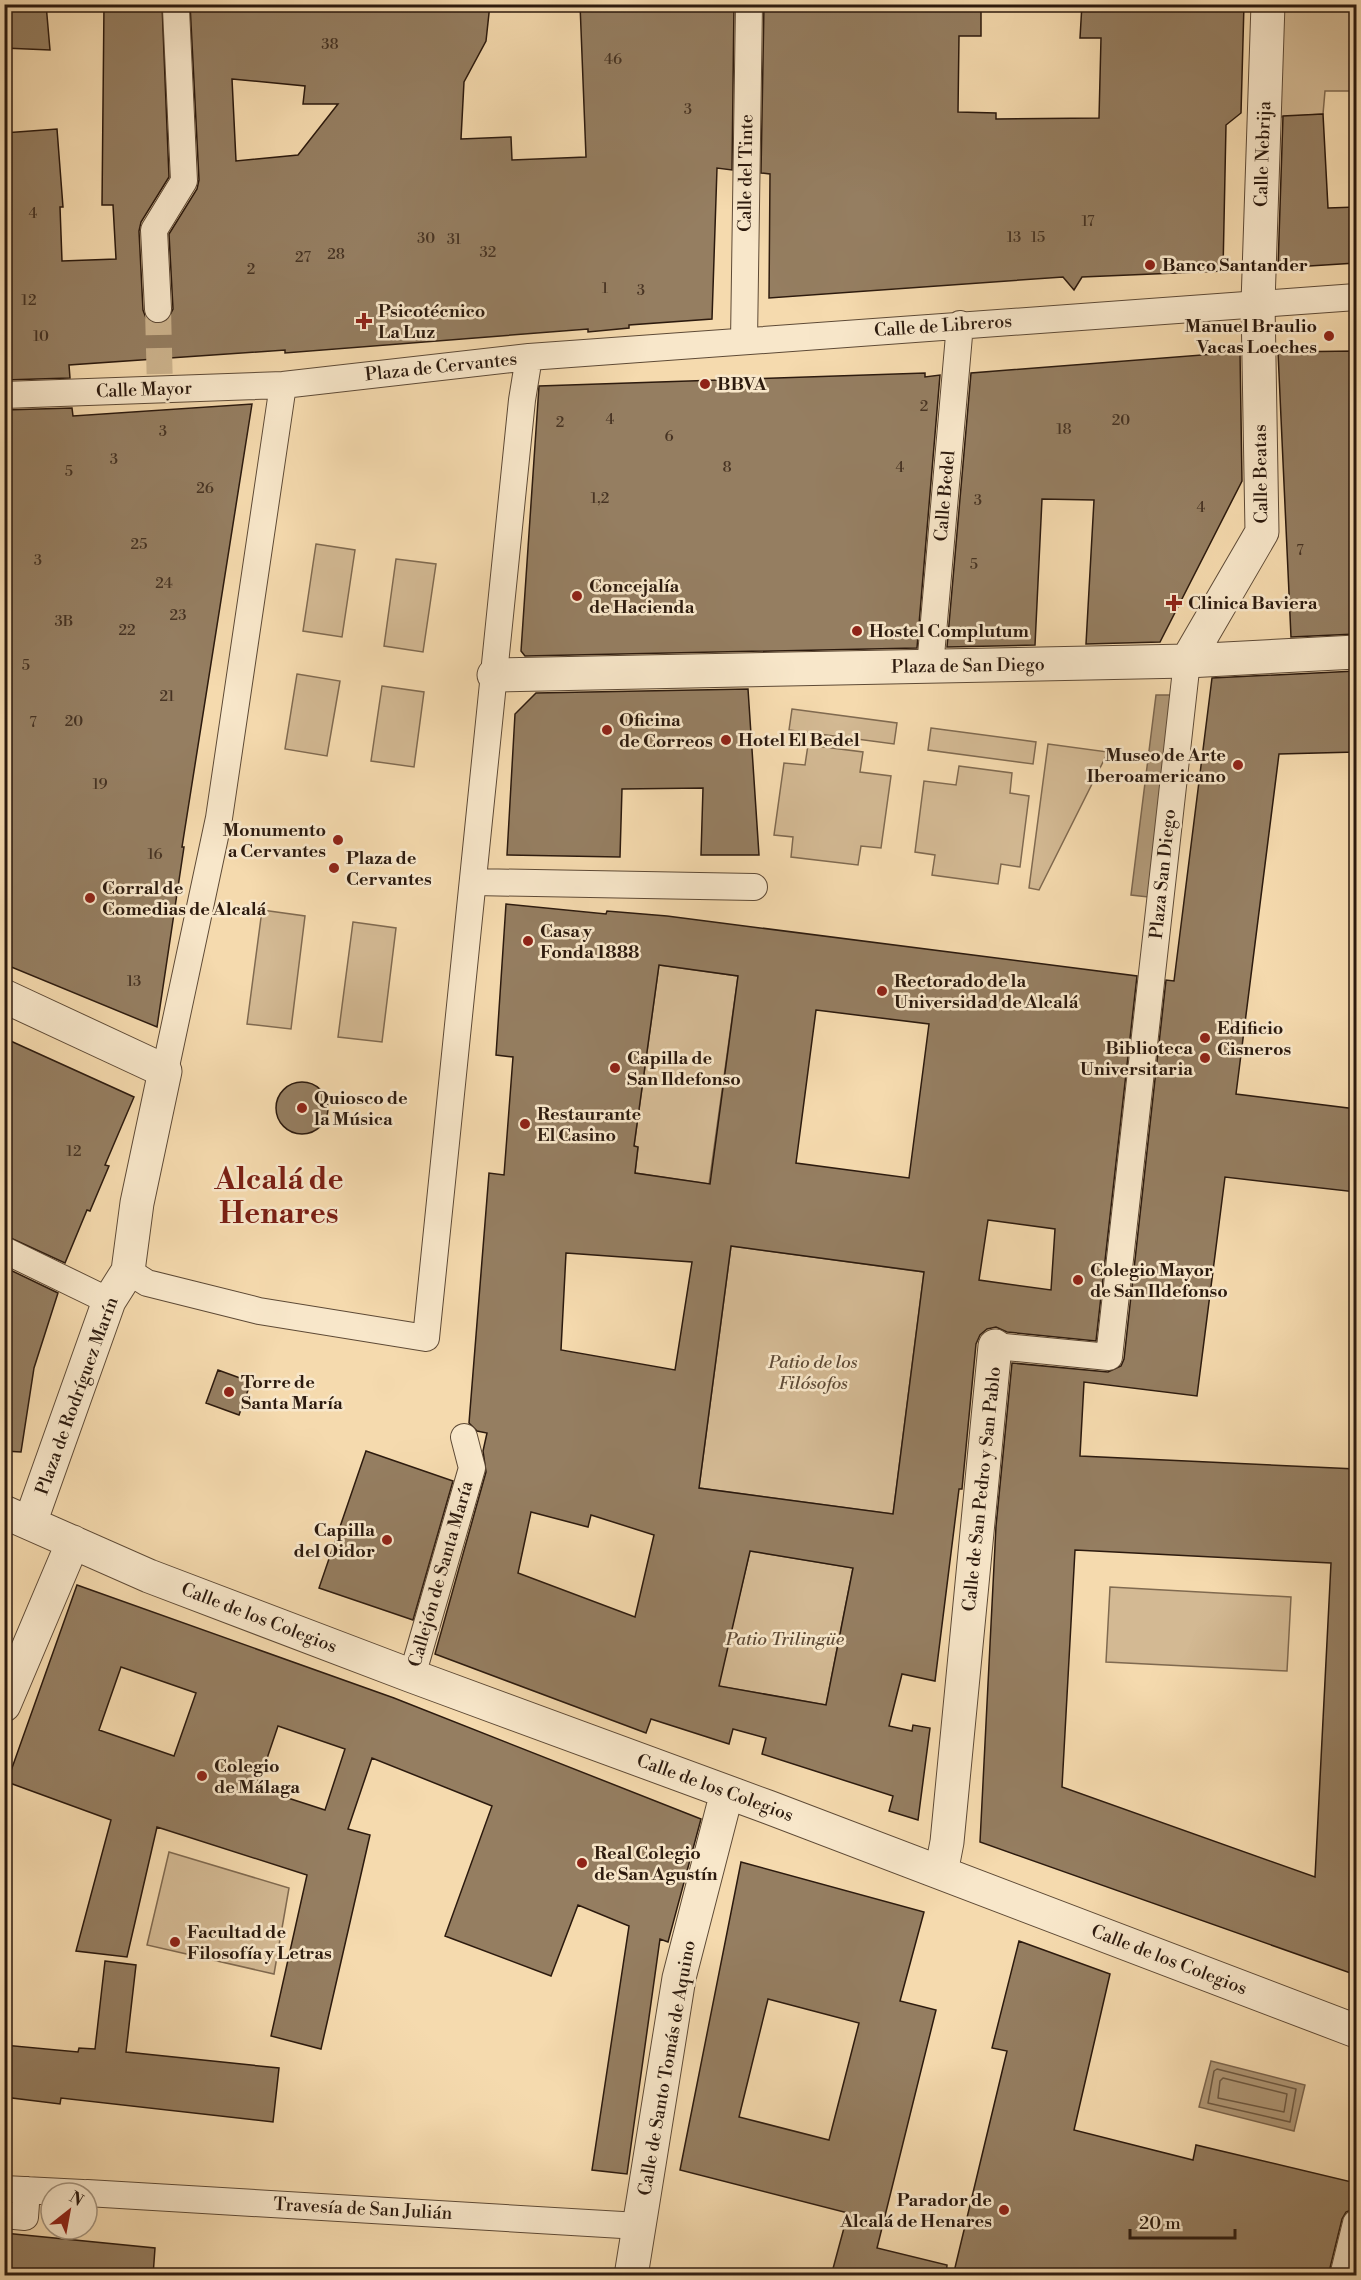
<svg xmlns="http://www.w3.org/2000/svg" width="1361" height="2280" font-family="'Libre Bodoni',serif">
<rect width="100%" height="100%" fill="#f5daae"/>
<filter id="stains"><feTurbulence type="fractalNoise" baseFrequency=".00333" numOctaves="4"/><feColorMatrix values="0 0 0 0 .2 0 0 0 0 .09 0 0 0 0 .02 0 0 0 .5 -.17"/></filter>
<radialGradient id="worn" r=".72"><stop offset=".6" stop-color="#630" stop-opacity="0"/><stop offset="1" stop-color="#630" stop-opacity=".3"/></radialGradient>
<path fill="#d3b993" stroke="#806a50" stroke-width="1.5" d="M1282,5H1356V91H1325L1323,114L1280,117Z
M316,544L355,550L342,637L303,631Z
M396,559L436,564L423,652L384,646Z
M297,674L340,681L327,756L285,749Z
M382,686L424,692L414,767L371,761Z
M792,709L897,723L894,744L789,730Z
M931,728L1036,742L1033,764L928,750Z
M1048,744L1108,752L1039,890L1029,888Z
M808,745L863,752L860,772L891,776L881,848L861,846L858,865L791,857L793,837L774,835L784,763L805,765Z
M959,766L1012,773L1010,793L1029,796L1020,867L1001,864L998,884L932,875L935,855L915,852L924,781L956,785Z
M262,910L305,916L291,1029L247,1024Z
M353,922L396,928L382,1042L338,1037Z
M659,965L738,976L709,1184L635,1173L638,1147L634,1146Z
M731,1246L924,1272L893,1514L699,1488Z
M750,1551L853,1568L826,1705L718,1686Z
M1110,1587L1291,1597L1287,1671L1106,1662Z
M169,1852L289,1888L274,1974L147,1945Z"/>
<path fill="#b19978" stroke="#7c664e" stroke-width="1.5" d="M1156,695H1171L1148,897L1131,895Z
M1211,2061L1305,2085L1294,2131L1199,2107Z"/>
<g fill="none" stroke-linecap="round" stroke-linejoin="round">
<path stroke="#6e5a43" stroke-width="1.5" d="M1217,2069L1296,2089L1290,2122L1208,2103L1214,2071Z
M1223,2078L1287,2094L1284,2112L1218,2098L1220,2081Z"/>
</g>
<path fill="#957e61" stroke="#2c1a0e" stroke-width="1.5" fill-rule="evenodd" d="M4,4H46L50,50L4,48Z
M104,4H162L169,177L141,222L139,231L143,310L146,318L158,324L167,321L173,309L169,234L197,189L199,180L190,4H490L486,41L464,82L461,139L511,137L512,160L586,157L580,4H734L732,170L717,168L712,319L629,325V328L588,332V329L285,353V350L69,365L70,378L4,380V133L57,129L63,207H60L62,261L116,259L113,205H102ZM232,79L305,86L303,104H338L298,155L236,161Z
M764,4H981V36H959L958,112L996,113V119L1099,118L1101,38H1080L1082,4H1244L1241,113L1226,125L1223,271L1082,277L1074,290L1063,277L769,298L770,174L761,173Z
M1323,114L1328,208L1356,207V263L1278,268L1283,116Z
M1356,351V634L1291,637L1278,352Z
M1240,352L1242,481L1160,642L1086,644L1094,500L1042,499L1035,645L947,647L971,373Z
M925,373V377L940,375L917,648L525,656L521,651L539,386Z
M252,404L182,847H184L157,1027L4,964V410L72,408L73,416Z
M1356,671V752L1279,754L1236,1094L1356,1109V1192L1225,1177L1197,1396L1084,1382L1080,1456L1356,1469V1975L980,1842L996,1526L1012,1363L1108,1372L1121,1366L1124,1359L1166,980L1174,981L1212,678ZM1075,1550L1331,1563L1315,1877L1062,1787Z
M748,689L759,855H701L703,788L622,789L620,857L507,855L515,714L536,693Z
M506,904L606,914L607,911L667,916L1137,976L1096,1341L1007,1332L996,1327L987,1329L980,1335L976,1344L962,1489H959L935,1681L902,1674L889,1726L912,1731L913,1725L930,1728L918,1820L889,1811L893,1796L762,1754L766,1738L733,1729L729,1744L651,1719L646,1733L435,1654L486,1472L483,1451L487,1433L477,1431L469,1423L489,1173L504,1175L513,1057L496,1055ZM659,965L738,976L710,1184L635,1173L638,1147L634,1146ZM816,1010L929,1024L909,1178L796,1163ZM988,1220L1055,1229L1051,1290L979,1280ZM731,1246L924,1272L893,1514L699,1488ZM566,1253L692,1262L675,1370L561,1350ZM531,1512L588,1527L591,1515L654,1535L635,1617L518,1573ZM750,1551L853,1568L826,1705L719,1686Z
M4,1038L134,1097L105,1165L109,1166L90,1211L87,1210L65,1263L4,1235Z
M276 1108a26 26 0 1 1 52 0a26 26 0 1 1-52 0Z
M4,1267L58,1293L34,1368L21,1452L4,1451Z
M218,1370L251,1382L239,1415L206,1403Z
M366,1451L453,1481L413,1620L319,1588Z
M77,1585L394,1698L701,1819L668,1942L660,1939L627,2174L592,2170L629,1926L578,1905L551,1976L445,1936L492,1806L372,1758L348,1829L370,1835L321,2049L271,2036L307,1875L157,1827L127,1957L76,1951L111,1820L7,1782ZM121,1667L196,1693L174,1756L99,1730ZM278,1726L345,1749L325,1810L257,1788Z
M741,1862L924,1912L900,2001L936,2010L877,2248L947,2265L946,2276H831L848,2213L680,2170ZM768,1999L859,2023L829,2140L739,2117Z
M1019,1941L1110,1974L1074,2130L1193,2160L1196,2145L1356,2183V2208L1346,2212L1342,2219L1328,2276H953L1007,2051L992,2048Z
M105,1961L136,1965L126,2052L279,2068L273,2122L61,2098L60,2104L4,2097V2045L78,2052L79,2048L95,2049Z
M4,2233L155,2248L153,2276H4Z"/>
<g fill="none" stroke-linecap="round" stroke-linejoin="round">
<path stroke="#cdb48e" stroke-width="26" stroke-dasharray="26 13" stroke-linecap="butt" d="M158,309L160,389"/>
<g stroke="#5e4a36" stroke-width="28">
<path id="pedestrian" d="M158,309L154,230L184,181L176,9
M744,341L749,4
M4,395L283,385L529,357L1356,297
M930,667L960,324
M474,882L754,887
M165,1071L219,818L283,385
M4,1250L109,1301
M128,1271L147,1283L259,1311L426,1338L522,400L529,357
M995,1346L1109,1357L1187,661
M412,1676L472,1468L464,1437
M4,2189L83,2193
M87,2193L639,2226
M4,2215L25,2217L27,2190
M1343,2276L1356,2223"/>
</g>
<g stroke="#5e4a36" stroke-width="35">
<path id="minor" d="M1187,661L1262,532L1258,303L1268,4
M494,675L1187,661L1356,652
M4,996L165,1071L137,1203L128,1271L109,1301L30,1523
M4,1512L149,1576L412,1676L768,1807L1356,2031
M4,1705L73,1542
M941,1873L947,1842L995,1346
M631,2276L679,1978L727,1792"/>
</g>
<use href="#pedestrian" stroke="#f8e7ca" stroke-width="26"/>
<use href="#minor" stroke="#f8e7ca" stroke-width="33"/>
</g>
<g fill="#8f2418" stroke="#f8e7ca" stroke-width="2">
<circle cx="1150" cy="265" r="6"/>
<path d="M361 312h6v6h6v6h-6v6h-6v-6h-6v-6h6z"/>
<circle cx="1329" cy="336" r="6"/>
<circle cx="705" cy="384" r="6"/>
<circle cx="577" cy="596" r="6"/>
<path d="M1171 594h6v6h6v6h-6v6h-6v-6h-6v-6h6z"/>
<circle cx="857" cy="631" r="6"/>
<circle cx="607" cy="730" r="6"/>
<circle cx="726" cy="740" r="6"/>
<circle cx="1238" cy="765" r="6"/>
<circle cx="338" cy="840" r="6"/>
<circle cx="334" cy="868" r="6"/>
<circle cx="90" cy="898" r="6"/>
<circle cx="528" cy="941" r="6"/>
<circle cx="882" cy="991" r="6"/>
<circle cx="1205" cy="1038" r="6"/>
<circle cx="1205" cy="1058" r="6"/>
<circle cx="615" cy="1068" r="6"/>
<circle cx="302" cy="1108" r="6"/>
<circle cx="525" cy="1124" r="6"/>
<circle cx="1078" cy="1280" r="6"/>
<circle cx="229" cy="1392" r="6"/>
<circle cx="387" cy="1540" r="6"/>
<circle cx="202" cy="1776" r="6"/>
<circle cx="582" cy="1863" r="6"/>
<circle cx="175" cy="1942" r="6"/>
<circle cx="1004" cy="2210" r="6"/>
</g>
<g text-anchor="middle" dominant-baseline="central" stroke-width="5" stroke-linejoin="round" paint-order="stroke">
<g font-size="15" fill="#463323">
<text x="330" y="44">38</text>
<text x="613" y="59">46</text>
<text x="688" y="109">3</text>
<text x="33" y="213">4</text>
<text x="1088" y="221">17</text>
<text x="1014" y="237">13</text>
<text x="1038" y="237">15</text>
<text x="426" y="238">30</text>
<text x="454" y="239">31</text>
<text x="488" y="252">32</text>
<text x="336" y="254">28</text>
<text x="303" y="257">27</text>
<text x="251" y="269">2</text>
<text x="605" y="288">1</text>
<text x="641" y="290">3</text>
<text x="29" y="300">12</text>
<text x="41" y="336">10</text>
<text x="924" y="406">2</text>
<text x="610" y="419">4</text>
<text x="1121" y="420">20</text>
<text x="560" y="422">2</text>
<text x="1064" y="429">18</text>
<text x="163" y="431">3</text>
<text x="669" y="436">6</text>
<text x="114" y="459">3</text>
<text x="727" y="467">8</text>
<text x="900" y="467">4</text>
<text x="69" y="471">5</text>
<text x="205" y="488">26</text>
<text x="600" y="498">1,2</text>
<text x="978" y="500">3</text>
<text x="1201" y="507">4</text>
<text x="139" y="544">25</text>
<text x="1300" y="550">7</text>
<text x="38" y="560">3</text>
<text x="974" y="564">5</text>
<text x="164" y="583">24</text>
<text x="178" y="615">23</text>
<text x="64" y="621">3B</text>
<text x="127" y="630">22</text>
<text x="26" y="665">5</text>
<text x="167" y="696">21</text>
<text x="74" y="721">20</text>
<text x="33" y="722">7</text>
<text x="100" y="784">19</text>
<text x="155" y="854">16</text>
<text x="134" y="981">13</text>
<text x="74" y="1151">12</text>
</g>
<g font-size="18" fill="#2c1a0e" stroke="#f8e7ca">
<text transform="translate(1263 154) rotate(-88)">Calle Nebrija</text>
<text transform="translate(746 173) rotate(-89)">Calle del Tinte</text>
<text transform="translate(943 326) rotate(-4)">Calle de Libreros</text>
<text transform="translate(441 367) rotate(-6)">Plaza de Cervantes</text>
<text transform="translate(144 390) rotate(-2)">Calle Mayor</text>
<text transform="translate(1261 474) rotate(-91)">Calle Beatas</text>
<text transform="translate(945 496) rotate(-85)">Calle Bedel</text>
<text transform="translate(968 666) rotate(-1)">Plaza de San Diego</text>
<text transform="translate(1163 874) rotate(-84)">Plaza San Diego</text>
<text transform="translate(77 1396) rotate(-70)">Plaza de Rodríguez Marín</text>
<text transform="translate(982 1489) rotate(-84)">Calle de San Pedro y San Pablo</text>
<text transform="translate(441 1574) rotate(-74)">Callejón de Santa María</text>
<text transform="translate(259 1618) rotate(21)">Calle de los Colegios</text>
<text transform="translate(715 1788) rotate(20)">Calle de los Colegios</text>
<text transform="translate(1169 1960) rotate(21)">Calle de los Colegios</text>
<text transform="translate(667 2068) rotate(-80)">Calle de Santo Tomás de Aquino</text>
<text transform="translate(363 2209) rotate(3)">Travesía de San Julián</text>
</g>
<g font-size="18" font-weight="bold" fill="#2c1a0e" stroke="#f8e7ca" text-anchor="start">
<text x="1162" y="265">Banco Santander</text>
<text x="378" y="311">Psicotécnico<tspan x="378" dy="21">La Luz</tspan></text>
<text x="1317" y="326" text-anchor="end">Manuel Braulio<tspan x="1317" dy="21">Vacas Loeches</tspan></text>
<text x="717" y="384">BBVA</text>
<text x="589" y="586">Concejalía<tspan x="589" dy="21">de Hacienda</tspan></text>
<text x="1188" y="603">Clinica Baviera</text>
<text x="869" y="631">Hostel Complutum</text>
<text x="619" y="720">Oficina<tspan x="619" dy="21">de Correos</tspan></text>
<text x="738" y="740">Hotel El Bedel</text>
<text x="1226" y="755" text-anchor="end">Museo de Arte<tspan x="1226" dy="21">Iberoamericano</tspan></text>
<text x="326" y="830" text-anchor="end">Monumento<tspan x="326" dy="21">a Cervantes</tspan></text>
<text x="346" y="858">Plaza de<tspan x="346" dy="21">Cervantes</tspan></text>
<text x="102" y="888">Corral de<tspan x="102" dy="21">Comedias de Alcalá</tspan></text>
<text x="540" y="931">Casa y<tspan x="540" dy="21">Fonda 1888</tspan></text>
<text x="894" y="981">Rectorado de la<tspan x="894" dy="21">Universidad de Alcalá</tspan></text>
<text x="1217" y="1028">Edificio<tspan x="1217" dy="21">Cisneros</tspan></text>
<text x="1193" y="1048" text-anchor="end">Biblioteca<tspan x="1193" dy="21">Universitaria</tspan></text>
<text x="627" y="1058">Capilla de<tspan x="627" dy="21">San Ildefonso</tspan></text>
<text x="314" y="1098">Quiosco de<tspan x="314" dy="21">la Música</tspan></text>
<text x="537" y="1114">Restaurante<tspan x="537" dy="21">El Casino</tspan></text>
<text x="1090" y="1270">Colegio Mayor<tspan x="1090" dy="21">de San Ildefonso</tspan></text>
<text x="241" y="1382">Torre de<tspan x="241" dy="21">Santa María</tspan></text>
<text x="375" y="1530" text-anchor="end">Capilla<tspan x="375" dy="21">del Oidor</tspan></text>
<text x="214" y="1766">Colegio<tspan x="214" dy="21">de Málaga</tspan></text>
<text x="594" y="1853">Real Colegio<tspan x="594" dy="21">de San Agustín</tspan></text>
<text x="187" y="1932">Facultad de<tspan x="187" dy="21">Filosofía y Letras</tspan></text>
<text x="992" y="2200" text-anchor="end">Parador de<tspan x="992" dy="21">Alcalá de Henares</tspan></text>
</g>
<g font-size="18" font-style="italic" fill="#5e4a36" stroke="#f8e7ca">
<text x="813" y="1362">Patio de los<tspan x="813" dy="21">Filósofos</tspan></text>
<text x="785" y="1639">Patio Trilingüe</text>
</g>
<g font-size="30" font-weight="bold" fill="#7a1f14" stroke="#f8e7ca">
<text x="279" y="1180">Alcalá de<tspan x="279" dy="34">Henares</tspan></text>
</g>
</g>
<rect width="1361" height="2280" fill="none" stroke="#f5daae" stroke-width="24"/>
<rect x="6" y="6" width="1349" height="2268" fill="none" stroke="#2c1a0e" stroke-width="3"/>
<rect x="12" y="12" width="1337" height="2256" fill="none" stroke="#2c1a0e" stroke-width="1.5"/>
<g transform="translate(69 2211) rotate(31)"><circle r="28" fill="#f8e7ca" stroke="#a6957f" stroke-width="1.5"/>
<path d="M0-4.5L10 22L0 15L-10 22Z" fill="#8f2418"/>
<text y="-9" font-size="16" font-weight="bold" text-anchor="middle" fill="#2c1a0e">N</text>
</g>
<path d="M1130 2229v9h105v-9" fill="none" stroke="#2c1a0e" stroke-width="3"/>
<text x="1139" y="2229" font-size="18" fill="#2c1a0e" stroke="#f8e7ca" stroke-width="4.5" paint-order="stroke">20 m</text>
<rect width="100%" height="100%" filter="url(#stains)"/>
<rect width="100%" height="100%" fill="url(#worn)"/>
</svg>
